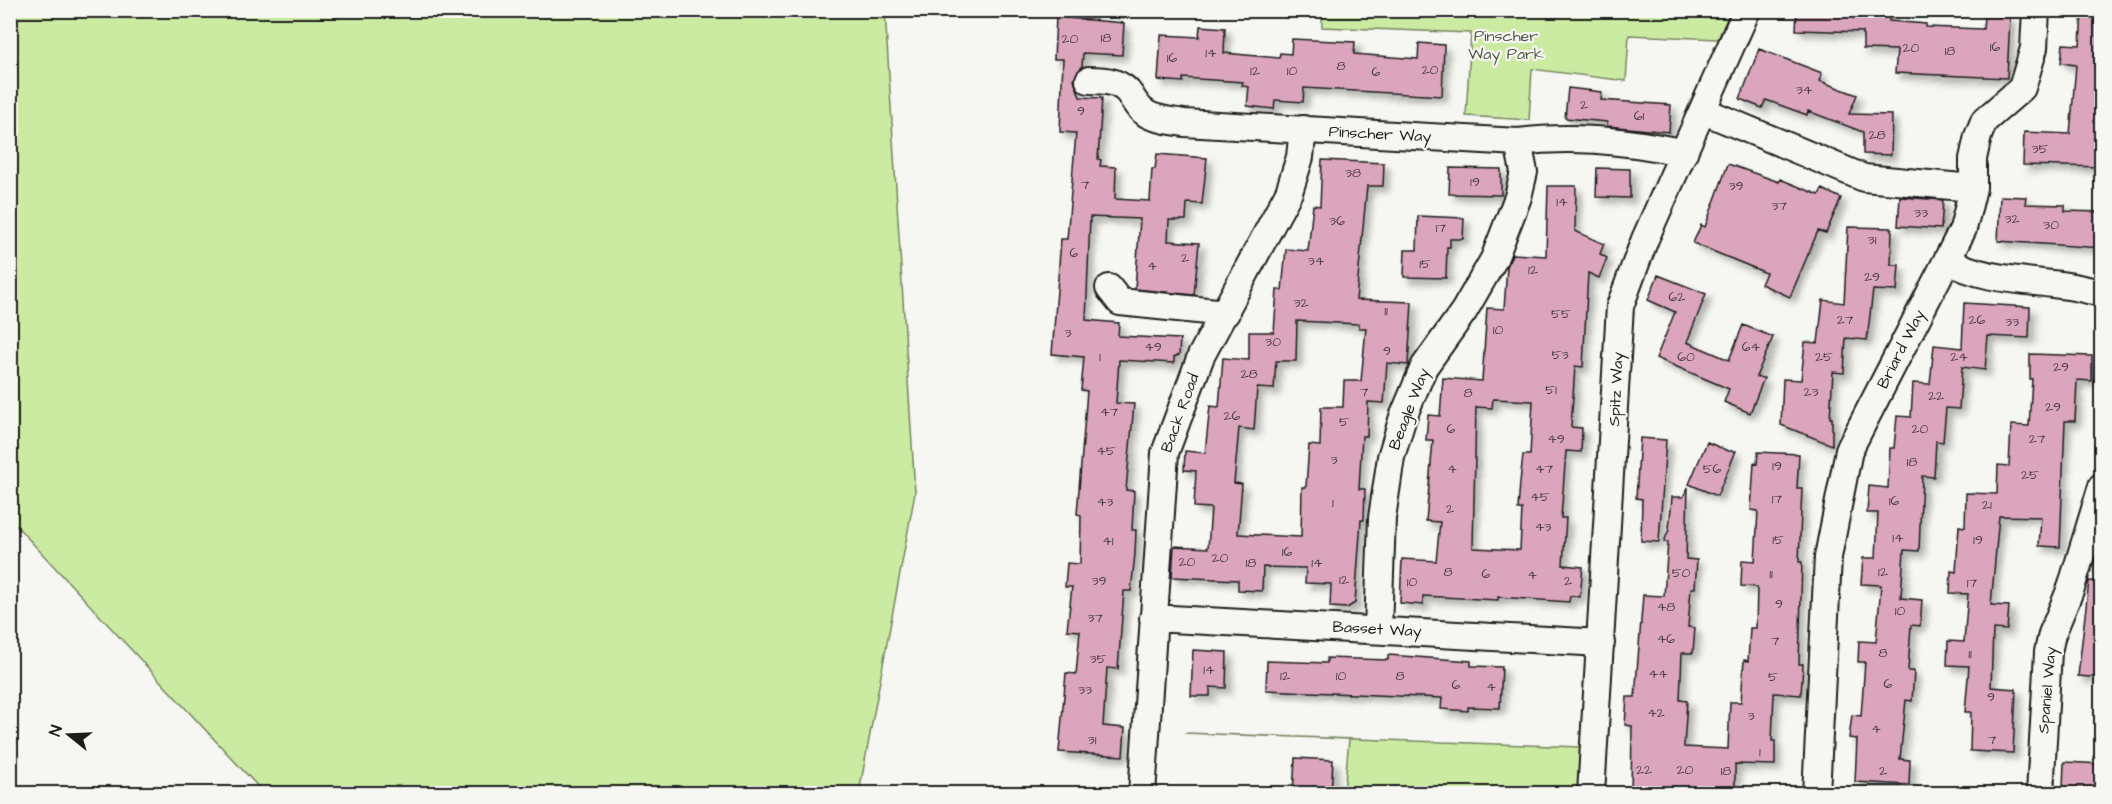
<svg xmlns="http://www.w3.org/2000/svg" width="2112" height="804" font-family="'Architects Daughter',sans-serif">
<defs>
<filter id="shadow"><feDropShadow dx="5.5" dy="5.5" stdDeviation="3" flood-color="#0004"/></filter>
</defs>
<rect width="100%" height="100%" fill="#f6f6f2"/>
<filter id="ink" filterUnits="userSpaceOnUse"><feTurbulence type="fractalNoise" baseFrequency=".0167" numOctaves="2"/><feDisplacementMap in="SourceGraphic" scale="12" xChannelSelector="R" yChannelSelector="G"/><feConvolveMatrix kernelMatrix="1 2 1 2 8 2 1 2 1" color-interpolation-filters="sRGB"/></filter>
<g filter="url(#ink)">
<path fill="#cceba2" stroke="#74845f" stroke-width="1.5" d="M11,10L885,11L915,493L859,793H264L11,520Z
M1322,11L1729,10L1730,11L1718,39L1629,35L1626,81L1532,69L1529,120L1466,116L1471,33L1322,27Z
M1184,733L1581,747L1578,793H1344L1349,739Z"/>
<path fill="#dba5bc" stroke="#1c1c1c" stroke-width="1.5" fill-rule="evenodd" filter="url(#shadow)" d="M1797,10H1889V21L1926,24V27L1983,29L1984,16L2010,17L2007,78L1895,73L1897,50L1863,49V32L1796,30Z
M2082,10H2102V167L2023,165L2024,132L2070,134L2076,65L2061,63L2063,44L2080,45Z
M1056,17L1124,23L1122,55L1083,53L1082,67L1074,79L1080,97L1102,98L1098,159L1101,160L1100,166L1116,167L1115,199L1150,201L1152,169H1155L1157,154L1207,158L1202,204L1187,203L1186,220H1169L1168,241L1199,243L1194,295L1135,289L1140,219L1090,217L1086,320L1119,323L1118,336L1180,339L1179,355L1174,357V363L1119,360L1116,403L1134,404L1126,490L1134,491L1132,530H1136L1135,554L1131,591H1124L1118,669L1107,668L1103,726L1125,728L1123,756L1059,752L1066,673L1076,674L1080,631L1067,630L1072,587H1065L1067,563L1080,564L1081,515L1077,514L1087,391L1081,390L1084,357L1052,354L1061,239H1067L1076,133L1060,132L1063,59H1054Z
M1200,26L1225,28L1224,53L1279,58L1280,53L1291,54L1292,39L1355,42L1354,54L1418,59L1419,43L1444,45L1442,96L1304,88L1303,102L1275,100L1274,109L1247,106L1249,87L1242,86L1243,82L1183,78V82L1158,80L1161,35L1199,37Z
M1759,49L1822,73L1820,81L1857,95L1849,114L1892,115L1891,155L1863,154V132L1808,111L1807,115L1766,100L1762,108L1740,99Z
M1568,88L1602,92L1601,100L1671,105L1669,132L1607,126V122L1565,118Z
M1322,160L1384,163L1383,186H1367L1356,300L1412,302L1408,365L1387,363L1384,403L1368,402L1367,436H1362L1359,489H1365L1364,520H1361L1355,603L1347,608L1330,607L1331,584L1305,583L1306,568L1263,567L1262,591L1238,590V580L1172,577L1174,546L1208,548L1211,508L1194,507L1196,471L1184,470L1185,451L1205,453L1210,406L1219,407L1223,358L1249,360V332H1274L1277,290H1282L1286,249L1308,251L1313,205L1320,206ZM1297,321L1359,324V328H1366L1361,381H1344L1343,407H1321L1320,446L1309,445L1306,487H1302L1301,537L1238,534L1242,484L1234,483L1239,428L1254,430L1257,388L1274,389L1276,361H1296Z
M1728,164L1779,182L1780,179L1819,195L1822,189L1841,198L1826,233L1818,231L1790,297L1761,284L1766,273L1693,243L1701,225L1705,227Z
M1450,168L1501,169V195L1449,194Z
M1597,168L1630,169V198L1596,197Z
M1548,186H1576L1575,231L1604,244L1600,254L1607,258L1599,278L1588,273L1583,367L1575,366L1571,427L1582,428L1581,452L1566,451L1561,518H1566L1563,565L1583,567L1580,597L1570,596L1569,602L1498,597V600L1423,596V605L1400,603L1402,559L1436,561L1440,522L1426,521L1433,440H1426L1428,415L1440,416L1443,378L1482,381L1487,308L1504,309L1507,267L1512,254L1546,256ZM1493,399L1533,401L1530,455H1523L1520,482L1518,509H1522L1520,550L1473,548L1476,407L1492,408Z
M2000,196L2026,197L2025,204L2065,205V211L2102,212V248L1998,241Z
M1900,197L1943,200L1941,229L1898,226Z
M1418,216L1464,218L1463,239H1450V247H1447L1446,278L1404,277L1405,250H1417Z
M1848,227L1892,228L1891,265H1899L1897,291L1873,290L1867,340L1846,338L1844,373L1833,372L1830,418H1832V445L1781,425L1783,379L1801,380L1805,342L1818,343L1823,300L1844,303Z
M1658,275L1706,294L1687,342L1729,360L1743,325L1773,337L1756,377L1764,378L1750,413L1724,402L1729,389L1656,358L1675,312L1648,300Z
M1964,303L2030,307L2029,338L1988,336L1985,370L1962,367L1959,409L1946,408L1943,442L1936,441L1934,477L1922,476L1919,551L1904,550L1901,598L1922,600L1920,626L1911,625L1908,671H1914L1912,701L1906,700L1900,759L1910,760L1909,785L1855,782L1857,739L1849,738L1852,715L1861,716L1865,662H1858L1859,641L1876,642L1881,585L1861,584L1863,558H1876L1878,513H1867L1869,486L1888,488L1890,448H1894L1897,416L1911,417L1913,383L1930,384L1934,345L1962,348Z
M2030,354L2092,356V381L2077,380L2075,421H2065L2060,547L2039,546L2041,517L1999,516L1991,605L2009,606L2007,630L1993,629L1991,687L2016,689L2013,753L1970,751L1971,712H1965L1969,666L1947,665L1948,641L1964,642L1968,594L1950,593L1951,571L1956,572L1959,526L1965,527L1966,493L1997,494L1998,465L2009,466L2011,425L2029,426L2032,379H2030Z
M1640,438L1666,440L1659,542L1641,541L1642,499L1636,498Z
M1707,442L1728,451H1736L1717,496L1689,484Z
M1758,452L1799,454L1797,488H1802L1799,562H1802L1799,664H1803L1801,695L1774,693L1772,741H1775V765L1735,764V794H1631L1632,726L1625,725L1627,697H1635L1643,595L1664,596L1668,542H1664L1669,529L1672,497H1683L1688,487L1686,559L1697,560L1695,588H1691L1688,627L1695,628L1693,653H1682L1680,700L1687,701L1684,747L1728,749L1730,702H1741L1744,660L1748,661L1750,628H1756L1757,587L1741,586L1742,560L1755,561L1758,511L1751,510L1754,463L1757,464Z
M2089,581L2102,582V678L2078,676Z
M1193,650L1227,652L1226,688L1210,687V696H1191Z
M1388,655L1471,661V666L1502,667L1500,708L1468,707V711L1441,709L1442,698L1266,690L1267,661L1327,663V658L1388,660Z
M1295,758L1333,760L1331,794H1293Z
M2064,762L2102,764V790L2063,788Z"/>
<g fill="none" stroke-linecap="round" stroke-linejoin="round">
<g stroke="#1c1c1c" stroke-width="30">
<path id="street" d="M1089,80C1105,80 1122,81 1131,96C1136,104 1139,109 1147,114C1157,120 1173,121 1184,123L1518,142C1574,135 1630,141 1684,153
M1704,111L1864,178L1973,188
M1947,260C1995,287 2051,277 2102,294
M1109,288L1120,302L1226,313
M1153,618L1601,643
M1378,629L1382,518L1391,457L1403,417L1424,367L1464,311L1494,259L1518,197L1524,172L1518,142
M1142,794L1165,453L1201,356L1289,192L1300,157L1303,129
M1591,794L1620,306L1645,239L1747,10
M1816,794L1828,557L1849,450L1963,229L1973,188V159L1978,136L1984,121L2022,88L2034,48L2036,10
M2040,794L2048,652L2052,634L2071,588L2102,486"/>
</g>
<use href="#street" stroke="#f6f6f2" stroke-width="26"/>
</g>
</g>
<g text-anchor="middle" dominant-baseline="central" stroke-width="4.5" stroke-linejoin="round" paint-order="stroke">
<g font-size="14" fill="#4c3e44">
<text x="1106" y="38">18</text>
<text x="1070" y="39">20</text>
<text x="1995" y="47">16</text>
<text x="1911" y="48">20</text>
<text x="1950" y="51">18</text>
<text x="1211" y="53">14</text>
<text x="1172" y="58">16</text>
<text x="1341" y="66">8</text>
<text x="1430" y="70">20</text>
<text x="1255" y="71">12</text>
<text x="1292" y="71">10</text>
<text x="1376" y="72">6</text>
<text x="1804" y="90">34</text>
<text x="1584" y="105">2</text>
<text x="1081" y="111">9</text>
<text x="1639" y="116">61</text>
<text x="1877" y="135">28</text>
<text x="2040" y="149">35</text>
<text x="1353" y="173">38</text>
<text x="1475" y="182">19</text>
<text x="1085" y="185">7</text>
<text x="1736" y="186">39</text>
<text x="1562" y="202">14</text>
<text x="1779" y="206">37</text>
<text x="1921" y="213">33</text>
<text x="2012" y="219">32</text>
<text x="1337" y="221">36</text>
<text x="2051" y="225">30</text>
<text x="1441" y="228">17</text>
<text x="1872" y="240">31</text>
<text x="1074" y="253">6</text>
<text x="1185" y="258">2</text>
<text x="1316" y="261">34</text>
<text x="1425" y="264">15</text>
<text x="1152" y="266">4</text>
<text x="1533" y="270">12</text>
<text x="1872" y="277">29</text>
<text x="1677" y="297">62</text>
<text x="1301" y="303">32</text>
<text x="1386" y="311">11</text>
<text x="1561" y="314">55</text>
<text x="1845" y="320">27</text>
<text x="1977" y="320">26</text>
<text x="2012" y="322">33</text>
<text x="1498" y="330">10</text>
<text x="1068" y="333">3</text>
<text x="1273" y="342">30</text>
<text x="1153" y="347">49</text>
<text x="1751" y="347">64</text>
<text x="1387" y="351">9</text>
<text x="1560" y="355">53</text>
<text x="1100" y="357">1</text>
<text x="1686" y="357">60</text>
<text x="1824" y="357">25</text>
<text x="1959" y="357">24</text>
<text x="2061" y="367">29</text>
<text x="1249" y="374">28</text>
<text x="1551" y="390">51</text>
<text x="1364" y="392">7</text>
<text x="1811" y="392">23</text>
<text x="1468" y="393">8</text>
<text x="1936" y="396">22</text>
<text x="2053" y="407">29</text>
<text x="1109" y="412">47</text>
<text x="1232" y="416">26</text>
<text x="1344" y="422">5</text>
<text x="1451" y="429">6</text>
<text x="1920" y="429">20</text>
<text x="1556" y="439">49</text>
<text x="2037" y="439">27</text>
<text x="1106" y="451">45</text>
<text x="1334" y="460">3</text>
<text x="1912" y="462">18</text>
<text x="1777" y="466">19</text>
<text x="1452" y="469">4</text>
<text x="1544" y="469">47</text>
<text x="1712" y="469">56</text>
<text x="2030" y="475">25</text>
<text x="1540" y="497">45</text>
<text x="1777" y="499">17</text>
<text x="1894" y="501">16</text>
<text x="1105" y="502">43</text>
<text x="1333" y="503">1</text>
<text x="1987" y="505">21</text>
<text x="1450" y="509">2</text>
<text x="1543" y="527">43</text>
<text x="1898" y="538">14</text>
<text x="1778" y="540">15</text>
<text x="1978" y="540">19</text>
<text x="1108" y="541">41</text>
<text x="1287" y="552">16</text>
<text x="1220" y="558">20</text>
<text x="1187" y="562">20</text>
<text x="1251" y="563">18</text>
<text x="1317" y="563">14</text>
<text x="1448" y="572">8</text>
<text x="1883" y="572">12</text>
<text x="1681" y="573">50</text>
<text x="1486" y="574">6</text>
<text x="1771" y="574">11</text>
<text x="1532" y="575">4</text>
<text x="1344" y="580">12</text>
<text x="1099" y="581">39</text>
<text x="1568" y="581">2</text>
<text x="1412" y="582">10</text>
<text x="1972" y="583">17</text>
<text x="1779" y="604">9</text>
<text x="1666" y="607">48</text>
<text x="1900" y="611">10</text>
<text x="1095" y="618">37</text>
<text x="1666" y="639">46</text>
<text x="1775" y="641">7</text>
<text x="1883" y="653">8</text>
<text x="1970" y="654">11</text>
<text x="1098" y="659">35</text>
<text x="1209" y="670">14</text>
<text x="1658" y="674">44</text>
<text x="1285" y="676">12</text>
<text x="1341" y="676">10</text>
<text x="1400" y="676">8</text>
<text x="1773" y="677">5</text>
<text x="1888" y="684">6</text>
<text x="1456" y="685">6</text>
<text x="1491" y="687">4</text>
<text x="1085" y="690">33</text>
<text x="1991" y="697">9</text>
<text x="1656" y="713">42</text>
<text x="1751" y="716">3</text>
<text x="1876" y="729">4</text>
<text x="1092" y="740">31</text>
<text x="1992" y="740">7</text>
<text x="1760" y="752">1</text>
<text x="1644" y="770">22</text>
<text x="1685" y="770">20</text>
<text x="1726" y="771">18</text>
<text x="1883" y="771">2</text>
</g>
<g font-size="16" fill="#515a44" stroke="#f6f6f2">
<text x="1506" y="36">Pinscher<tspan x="1506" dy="18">Way Park</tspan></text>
</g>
<g font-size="16" fill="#1c1c1c" stroke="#f6f6f2">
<text transform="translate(1380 134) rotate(3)">Pinscher Way</text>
<text transform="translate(1901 349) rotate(-63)">Briard Way</text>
<text transform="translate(1616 389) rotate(-87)">Spitz Way</text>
<text transform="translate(1409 409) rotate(-69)">Beagle Way</text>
<text transform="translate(1180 413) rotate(-70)">Back Road</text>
<text transform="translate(1377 629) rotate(3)">Basset Way</text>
<text transform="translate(2047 690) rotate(-85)">Spaniel Way</text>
</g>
</g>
<rect width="2112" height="804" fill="none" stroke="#f6f6f2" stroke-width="36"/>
<rect x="18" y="18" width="2076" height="768" fill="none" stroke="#1c1c1c" stroke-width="2" filter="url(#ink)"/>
<g transform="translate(69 735) rotate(288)" stroke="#f6f6f2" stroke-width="4.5" paint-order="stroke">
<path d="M0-4.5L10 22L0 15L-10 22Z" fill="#1c1c1c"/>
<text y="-9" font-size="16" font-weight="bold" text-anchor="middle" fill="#1c1c1c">N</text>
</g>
</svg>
